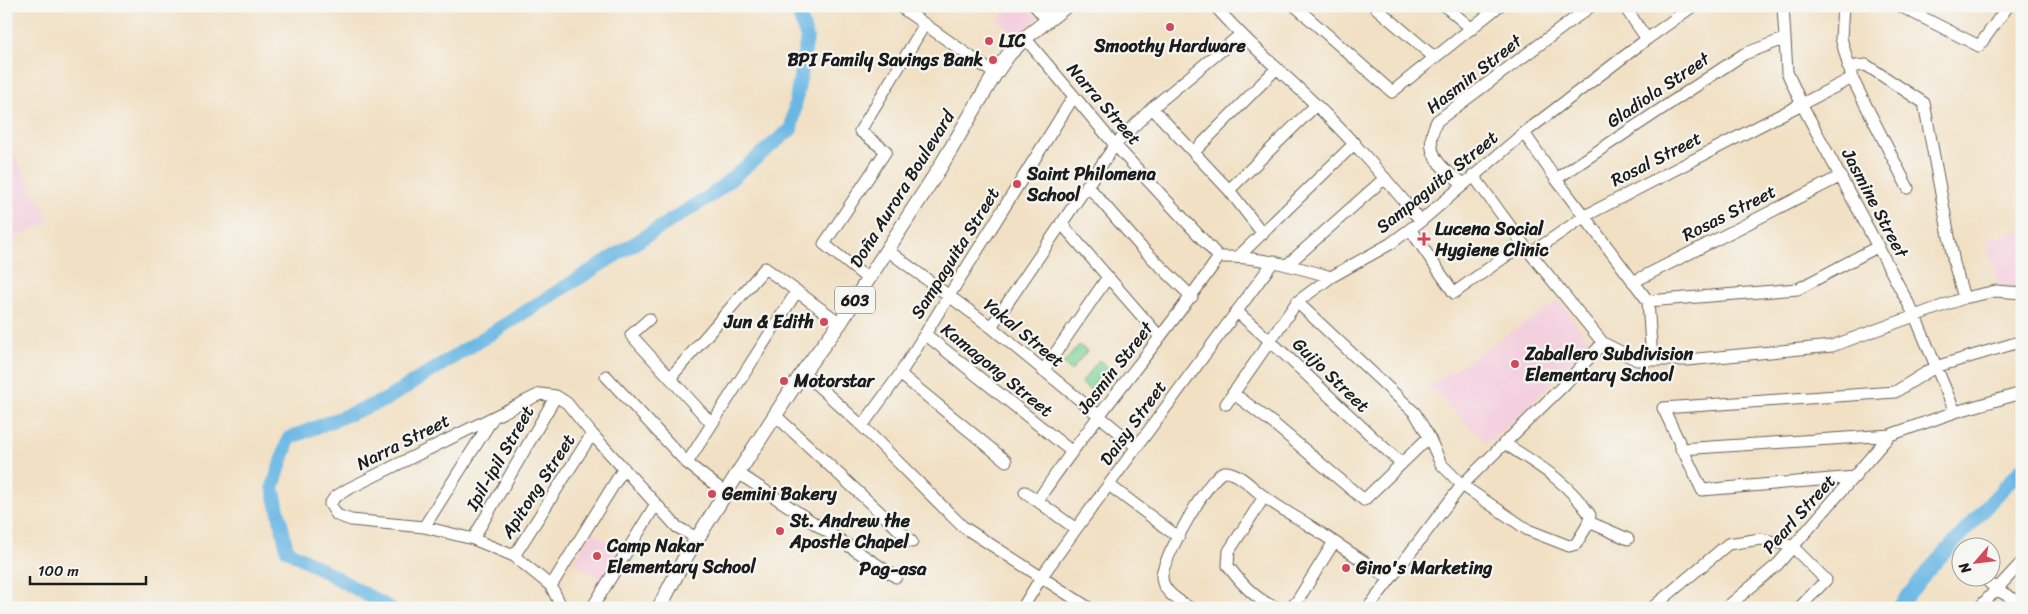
<svg xmlns="http://www.w3.org/2000/svg" width="2028" height="614" font-family="Sriracha,sans-serif">
<rect width="100%" height="100%" fill="#f6f6f2"/>
<filter id="ink" filterUnits="userSpaceOnUse"><feTurbulence type="fractalNoise" baseFrequency=".02" numOctaves="2"/><feDisplacementMap in="SourceGraphic" scale="10" xChannelSelector="R" yChannelSelector="G"/><feConvolveMatrix kernelMatrix="1 2 1 2 8 2 1 2 1" color-interpolation-filters="sRGB"/></filter>
<filter id="wash" filterUnits="userSpaceOnUse"><feTurbulence type="fractalNoise" baseFrequency=".0096" numOctaves="4" result="noise"/><feDisplacementMap in="SourceGraphic" scale="20" xChannelSelector="R" yChannelSelector="G"/><feGaussianBlur stdDeviation="1.12" result="paint"/><feColorMatrix in="noise" values="0 0 0 0 0 0 0 0 0 0 0 0 0 0 0 0 0 1.4 0 .05"/><feComposite in="paint" operator="in"/></filter>
<g filter="url(#wash)">
<rect width="100%" height="100%" fill="#f1e0c3"/>
<path fill="#f4cfde" d="M1010,6H1022L1038,18L1018,36L998,21Z
M6,139L49,221L6,243Z
M2022,231V289L1998,286L1986,240Z
M1560,300L1589,342L1528,408L1487,443L1429,386Z
M592,532L621,550L601,579L574,562Z"/>
<path fill="#7dd295" stroke="#4c7758" d="M1079,345L1087,351L1071,371L1063,364Z
M1099,360L1115,373L1097,395L1081,383Z"/>
<g fill="none" stroke-linecap="round" stroke-linejoin="round">
<path stroke="#6bb7e4" stroke-width="14" d="M390,608L287,550L273,487L289,438L385,400L713,194L791,129L807,38L796,6
M1898,608L1926,573L2022,468"/>
</g>
</g>
<g filter="url(#ink)">
<g fill="none" stroke-linecap="round" stroke-linejoin="round">
<g stroke="#676156" stroke-width="13">
<path id="minor" d="M899,6L995,74
M1035,6L1047,20
M1215,6C1246,42 1282,72 1316,105C1354,141 1387,181 1421,221
M1295,6L1392,92L1499,6
M1374,6L1435,58
M1445,6L1472,29
M1624,6L1647,39
M1783,6L1787,72L1802,105L1915,316L1955,412
M1843,6L1841,38L1852,78L1908,188
M1900,6L1979,46L2008,6
M1025,38L1115,145L1219,257
M1848,67L1866,65L1924,103L1954,263L1964,298
M1152,108L1229,190L1263,234
M1524,133L1556,179L1648,301L1652,360
M1194,152L1276,69
M1473,175L1523,244L1603,343L1637,360H1687L1832,346L1964,298L1996,291L2022,293
M1556,179L1744,54L1784,39
M1463,183C1439,168 1422,151 1437,121L1591,6
M1087,185L1141,247L1192,297
M1229,190L1316,105
M1061,223L1160,337
M1410,229L1454,293L1523,244
M887,250L991,327L1137,447
M1531,253L1585,216L1852,78
M1239,256L1355,143
M1219,257C1258,256 1294,266 1331,277
M1288,264L1385,178
M868,279L824,244L886,151L860,131L925,24
M1633,282L1841,176
M1648,301L1798,289L1879,246
M1297,302L1415,413L1429,437L1441,464L1462,485L1528,530L1569,546L1576,544L1587,526L1590,515C1566,480 1538,465 1504,443
M1237,312C1294,360 1346,414 1401,463
M649,319L631,335L711,423
M991,327L1115,145L1152,108L1240,35
M925,334L1071,451
M1043,371L1108,277
M803,372L862,426L962,526L1089,608
M900,374L1006,461
M606,376L687,463L726,493
M670,378L765,268L840,323
M1233,393L1274,424L1364,500L1429,437
M1226,404L1297,302L1331,277L1390,244L1421,221L1524,133L1647,39L1693,6
M775,415L912,542
M862,426L900,374L1074,96
M1681,449L1890,435L1955,412L2022,393
M687,463L797,291
M738,473L896,577
M1855,477L1702,490L1663,408L1895,392L1935,367L2016,343L2022,345
M1109,485L1178,537
M1025,492L1076,529
M1264,497L1229,551L1228,566C1240,582 1257,602 1278,608
M1038,500C1094,416 1162,340 1219,257
M1589,522L1628,539
M424,527L493,418
M473,539L556,396
M514,556L592,434
M1982,576L1996,589L2022,604
M551,586L624,468
M562,608L551,586L514,556L473,539L424,527L351,520L337,515L330,504L335,497L348,489L540,394L556,396L567,403L592,434L677,527L697,538
M592,608L656,504
M1025,608L1023,607L1042,576L1076,529L1274,261
M1190,608C1178,600 1161,591 1162,575C1163,560 1210,474 1224,472C1238,471 1252,488 1262,495C1276,506 1292,515 1307,524C1334,542 1362,560 1390,579
M1288,608L1296,603L1334,542
M1368,608L1462,485L1564,385L1603,343
M1652,608L1728,544L1761,539L1792,546L1826,580L1799,608
M1726,608L1778,564L1890,435
M1979,608L2022,562"/>
</g>
<g stroke="#676156" stroke-width="16">
<path id="major" d="M659,608L685,558L738,473L803,372L840,323L939,169L995,74L1009,54L1025,38L1066,6"/>
</g>
<use href="#minor" stroke="#fff" stroke-width="11"/>
<use href="#major" stroke="#fff" stroke-width="14"/>
</g>
</g>
<g fill="#d1495b" stroke="#f6f6f2" stroke-width="2">
<circle cx="1170" cy="27" r="5"/>
<circle cx="989" cy="41" r="5"/>
<circle cx="993" cy="60" r="5"/>
<circle cx="1017" cy="184" r="5"/>
<path d="M1421.5 231.5h5v5h5v5h-5v5h-5v-5h-5v-5h5z"/>
<circle cx="824" cy="322" r="5"/>
<circle cx="1515" cy="364" r="5"/>
<circle cx="784" cy="381" r="5"/>
<circle cx="712" cy="494" r="5"/>
<circle cx="780" cy="531" r="5"/>
<circle cx="597" cy="556" r="5"/>
<circle cx="1346" cy="568" r="5"/>
</g>
<g text-anchor="middle" dominant-baseline="central" stroke-width="4.5" stroke-linejoin="round" paint-order="stroke">
<rect fill="#f6f6f2" stroke="#5d5d5c" stroke-width="1" x="835" y="286.5" width="40" height="27" rx="4"/>
<g font-size="16" font-weight="bold" fill="#1c1c1c">
<text x="855" y="300">603</text>
</g>
<g font-size="18" font-weight="bold" fill="#1c1c1c" stroke="#f6f6f2" text-anchor="start">
<text x="999" y="41">LIC</text>
<text x="1170" y="46" text-anchor="middle">Smoothy Hardware</text>
<text x="983" y="60" text-anchor="end">BPI Family Savings Bank</text>
<text x="1027" y="174">Saint Philomena<tspan x="1027" dy="21">School</tspan></text>
<text x="1435" y="229">Lucena Social<tspan x="1435" dy="21">Hygiene Clinic</tspan></text>
<text x="814" y="322" text-anchor="end">Jun &amp; Edith</text>
<text x="1525" y="354">Zaballero Subdivision<tspan x="1525" dy="21">Elementary School</tspan></text>
<text x="794" y="381">Motorstar</text>
<text x="722" y="494">Gemini Bakery</text>
<text x="790" y="521">St. Andrew the<tspan x="790" dy="21">Apostle Chapel</tspan></text>
<text x="607" y="546">Camp Nakar<tspan x="607" dy="21">Elementary School</tspan></text>
<text x="1356" y="568">Gino's Marketing</text>
</g>
<g font-size="18" fill="#1c1c1c" stroke="#f6f6f2">
<text transform="translate(1474 74) rotate(-38)">Hasmin Street</text>
<text transform="translate(1658 90) rotate(-34)">Gladiola Street</text>
<text transform="translate(1104 104) rotate(49)">Narra Street</text>
<text transform="translate(1656 159) rotate(-27)">Rosal Street</text>
<text transform="translate(1437 182) rotate(-39)">Sampaguita Street</text>
<text transform="translate(902 189) rotate(-58)">Doña Aurora Boulevard</text>
<text transform="translate(1875 203) rotate(62)">Jasmine Street</text>
<text transform="translate(1729 213) rotate(-27)">Rosas Street</text>
<text transform="translate(955 253) rotate(-58)">Sampaguita Street</text>
<text transform="translate(1024 333) rotate(39)">Yakal Street</text>
<text transform="translate(1115 368) rotate(-52)">Jasmin Street</text>
<text transform="translate(997 370) rotate(39)">Kamagong Street</text>
<text transform="translate(1331 375) rotate(44)">Guijo Street</text>
<text transform="translate(1133 423) rotate(-54)">Daisy Street</text>
<text transform="translate(403 442) rotate(-27)">Narra Street</text>
<text transform="translate(500 458) rotate(-60)">Ipil-ipil Street</text>
<text transform="translate(538 486) rotate(-57)">Apitong Street</text>
<text transform="translate(1799 514) rotate(-48)">Pearl Street</text>
</g>
<g font-size="19" font-weight="bold" fill="#1c1c1c" stroke="#f6f6f2">
<text x="893" y="568">Pag-asa</text>
</g>
</g>
<rect width="2028" height="614" fill="none" stroke="#f6f6f2" stroke-width="25"/>
<g transform="translate(1976 562) rotate(242)"><circle r="24" fill="#f6f6f2" stroke="#9f9f9c"/>
<path d="M0-4L9 19L0 12L-9 19Z" fill="#d1495b"/>
<text y="-8" font-size="14" font-weight="bold" text-anchor="middle" fill="#1c1c1c">N</text>
</g>
<path d="M30 576v8h116v-8" fill="none" stroke="#1c1c1c" stroke-width="2.5"/>
<text x="38" y="576" font-size="15" fill="#1c1c1c" stroke="#f6f6f2" stroke-width="4" paint-order="stroke">100 m</text>
</svg>
